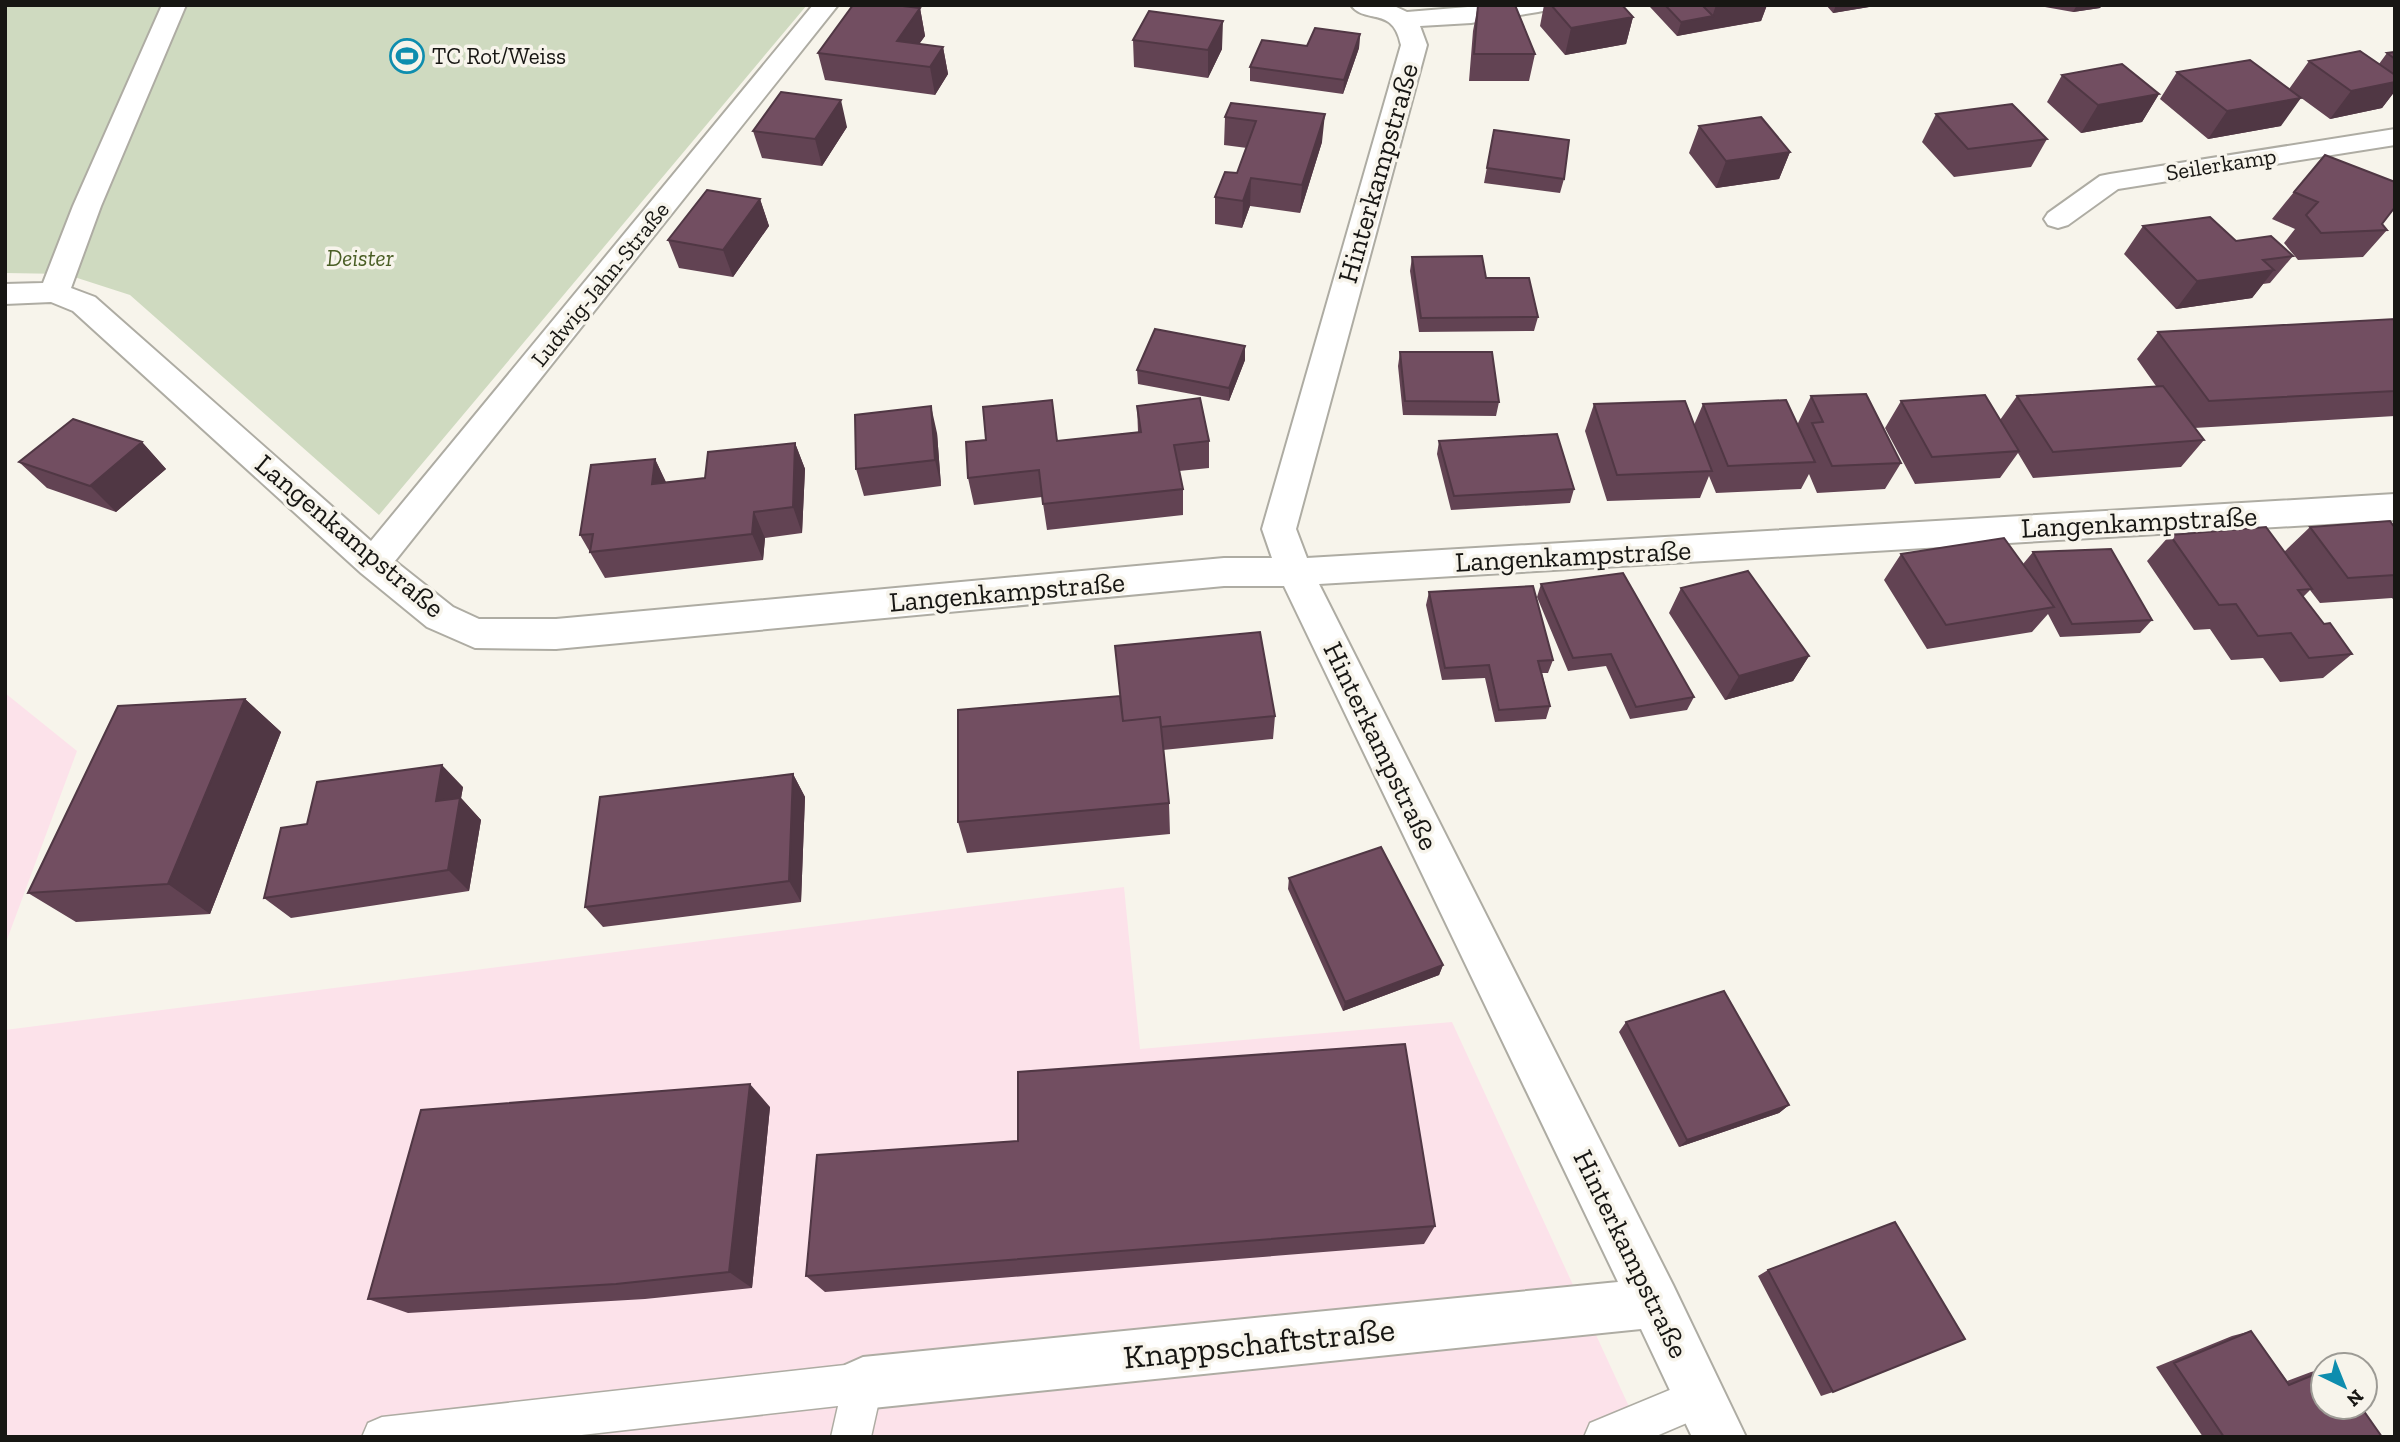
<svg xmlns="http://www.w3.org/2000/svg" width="2400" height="1442" font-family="'Zilla Slab',serif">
<rect width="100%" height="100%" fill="#f7f4eb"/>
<path fill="#fce2ea" d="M5,693L77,751L5,945Z
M1124,887L1140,1049L1452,1022L1643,1437H5V1030Z"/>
<path fill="#cfdac0" d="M5,5H807L379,515L130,295L65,274L5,273Z"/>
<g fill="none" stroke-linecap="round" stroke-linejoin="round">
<g stroke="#aeaca3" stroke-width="3">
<path id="lane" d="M863,1363L877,1369L883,1383L871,1437H831L838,1406L564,1437H362L368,1423L382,1417Z
M1701,1377L1715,1383L1721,1397L1715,1411L1654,1437H1584L1590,1423Z"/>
</g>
<g stroke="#aeaca3" stroke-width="4">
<path id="street" d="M162,5H186L101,206L71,288L95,297L371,541L813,5H838L395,561L453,607L479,619H556L1224,558H1272L1262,529L1401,45C1393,5 1365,25 1351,5H1392L1407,12L1492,5H1550L1547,10L1538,12L1471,23L1420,26L1427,45L1296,529L1307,558L2395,494V520L1319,584L1673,1285L1746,1437H1692L1641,1329L863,1409L845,1401L837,1383L845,1365L863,1357L1618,1282L1284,586H1224L556,649L475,648L427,627L361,573L73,311L51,302L5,304V284L43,283L73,206Z
M2395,129V145L2118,189L2068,225L2058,228L2048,225L2044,219L2048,213L2100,176L2110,174Z"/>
</g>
<use href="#lane" fill="#fff" fill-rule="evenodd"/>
<use href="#street" fill="#fff" fill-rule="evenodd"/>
</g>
<path fill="#624353" d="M1478,5L1535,54L1529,81H1469L1473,31Z
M1544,5H1622L1633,17L1626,44L1565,55L1540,26Z
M1651,5H1767L1761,21L1677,36L1650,7Z
M1826,5H1881L1833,13Z
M2043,5H2102L2100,8L2073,12L2045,7Z
M920,8L925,36L919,44L943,47L948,74L935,95L825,80L818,53Z
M1360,34L1359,48L1343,94L1250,81V67L1307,46Z
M1133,40L1222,49L1208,78L1134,67Z
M2395,52V91L2382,108L2330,119L2289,89L2309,61L2379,64L2387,53Z
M2177,72L2281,126L2208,139L2160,99Z
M2062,75L2159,94L2142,122L2081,133L2047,102Z
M1231,103L1322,142L1300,213L1250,206L1242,228L1215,224V197L1237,173L1247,148L1224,145L1225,117Z
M1936,114L2047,139L2031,167L1954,177L1922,142Z
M1699,126L1790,152L1779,179L1716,188L1689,153Z
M847,127L822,166L762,158L753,131Z
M1494,130L1564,179L1560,193L1484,183Z
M2294,192L2382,224L2387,230L2363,257L2298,260L2284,243L2295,229L2272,219Z
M760,199L769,226L733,277L679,268L668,240Z
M2143,226L2236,241L2293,256L2270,283L2263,284L2252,298L2176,309L2124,254Z
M1412,257L1486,278L1538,317L1534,331L1419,332L1410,271Z
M2395,319V416L2194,428L2204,440L2181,467L2033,478L2018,453L2000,478L1915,484L1885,428L1901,401L2000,420L2017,396L2156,386L2137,359L2158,332Z
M1400,352L1499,402L1496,416L1403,415L1398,366Z
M1245,360L1229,401L1138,384L1137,370Z
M1811,396L1901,463L1885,489L1817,493L1809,474L1801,489L1716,493L1709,476L1700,498L1607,501L1585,431L1594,404L1694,425L1703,404L1798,423Z
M1137,406L1209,441V468L1179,471L1183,489V515L1047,530L1042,497L974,505L968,478L1057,441L1138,432Z
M937,433L941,486L864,496L856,469Z
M1439,441L1574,489L1570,503L1451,510L1437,454Z
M142,442L166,469L116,512L47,488L19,462Z
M795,443L805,469L802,533L765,538L763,560L605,578L580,535L655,459L666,482L705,478Z
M2310,527L2395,528V601L2392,598L2320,603L2310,590L2303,597L2324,624L2352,654L2323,678L2280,682L2263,658L2231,660L2210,629L2194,630L2147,561L2170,535L2284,552Z
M2033,552L2152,620L2140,633L2060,637L2048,614L2032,632L1927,649L1884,580L1901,554L2023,564Z
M1541,584L1694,697L1687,710L1630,719L1606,666L1568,671L1537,597Z
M1681,588L1809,656L1793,681L1725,700L1669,613Z
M1429,592L1553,660L1548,673H1542L1550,706L1546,719L1495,722L1485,678L1442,680L1426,605Z
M245,699L281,732L210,914L76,922L28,893Z
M958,710L1275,716L1273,739L1163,750L1169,803L1170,834L967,853L958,822Z
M793,774L805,797L801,902L603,927L585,907Z
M463,787L461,798L481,820L469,891L291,918L264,898L307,824Z
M1289,878L1443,965L1439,975L1343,1011L1288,889Z
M1626,1022L1789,1105L1779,1113L1679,1147L1619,1032Z
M770,1107L752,1288L645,1299L408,1313L368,1299Z
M1018,1141L1435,1226L1424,1244L825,1292L806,1276Z
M1768,1270L1833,1392L1821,1396L1758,1276Z
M2251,1331L2287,1381L2311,1372L2323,1369V1407L2382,1437H2203L2156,1367L2232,1336Z"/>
<path fill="#503744" d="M1716,5H1767L1761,21L1708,30Z
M1836,5H1881L1833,13Z
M2077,5H2102L2100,8L2073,12Z
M920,8L925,36L905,64L897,41Z
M1713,16L1708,30L1677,36L1681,22Z
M1633,17L1626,44L1565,55L1571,28Z
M1223,21L1222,49L1208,78V50Z
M1360,34L1359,48L1343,94L1344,80Z
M943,47L948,74L935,95L930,67Z
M2395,82V91L2382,108L2330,119L2351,91Z
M2159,94L2142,122L2081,133L2098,105Z
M2301,98L2281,126L2208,139L2227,111Z
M841,100L847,127L822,166L815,139Z
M1325,114L1322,142L1300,213L1302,185Z
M1790,152L1779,179L1716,188L1726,161Z
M1251,178L1250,206L1242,228L1243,201Z
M760,199L769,226L733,277L723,250Z
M2274,270L2252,298L2176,309L2197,281Z
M1245,346V360L1229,401V388Z
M931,406L937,433L941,486L935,460Z
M142,442L166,469L116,512L90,486Z
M795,443L805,469L802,533L793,507Z
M655,459L667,485L652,484Z
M754,512L765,538L763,560L752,534Z
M1809,656L1793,681L1725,700L1739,676Z
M245,699L281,732L210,914L168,884Z
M442,765L463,787L461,798L481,820L469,891L448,870L436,801Z
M793,774L805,797L801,902L789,881Z
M1443,965L1439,975L1343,1011L1345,1002Z
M750,1084L770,1107L752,1288L729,1272Z
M1789,1105L1779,1113L1679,1147L1687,1140Z"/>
<path fill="#724e61" stroke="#503744" stroke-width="2" d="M853,5H894L920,8L897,41L943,47L930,67L818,53Z
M1478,5H1515L1535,54H1474Z
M1551,5H1622L1633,17L1571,28Z
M1665,5H1702L1713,16L1681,22Z
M1149,11L1223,21L1208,50L1133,40Z
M1315,28L1360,34L1344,80L1250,67L1262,40L1307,46Z
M2360,51L2395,75V82L2351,91L2309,61Z
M2395,52V59L2387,53Z
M2250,60L2301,98L2227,111L2177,72Z
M2122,64L2159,94L2098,105L2062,75Z
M781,92L841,100L815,139L753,131Z
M1231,103L1325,114L1302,185L1251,178L1243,201L1215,197L1225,172L1237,173L1256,121L1225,117Z
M2012,104L2047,139L1968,149L1936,114Z
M1761,117L1790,152L1726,161L1699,126Z
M1494,130L1569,140L1564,179L1487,168Z
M2325,155L2395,182V207L2382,224L2387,230L2321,233L2306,215L2318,202L2294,192Z
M707,190L760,199L723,250L668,240Z
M2210,217L2236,241L2271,236L2293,256L2263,260L2274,270L2197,281L2143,226Z
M1482,256L1486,278H1529L1538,317L1421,318L1412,257Z
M2395,319V391L2209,401L2158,332Z
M1155,329L1245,346L1229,388L1137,370Z
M1400,352H1492L1499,402L1405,401Z
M2163,386L2204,440L2053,452L2017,396Z
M1866,394L1901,463L1832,466L1812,423L1823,422L1811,396Z
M1985,395L2019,451L1932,457L1901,401Z
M1200,398L1209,441L1174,445L1183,489L1043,504L1039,470L968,478L966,442L986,440L983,407L1052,400L1057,441L1141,432L1137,406Z
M1786,400L1815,462L1728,466L1703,404Z
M1685,401L1712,471L1617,475L1594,404Z
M931,406L935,460L856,469L855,415Z
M73,419L142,442L90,486L19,462Z
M1557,434L1574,489L1454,496L1439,441Z
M795,443L793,507L754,512L752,534L590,552L593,534L580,535L591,465L655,459L652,484L705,478L708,452Z
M2390,521L2395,528V575L2348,578L2310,527Z
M2266,527L2312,589L2298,590L2324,624L2330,623L2352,654L2309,658L2291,633L2258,636L2236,604L2219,605L2170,535Z
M2004,538L2054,607L1946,625L1901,554Z
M2111,549L2152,620L2072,624L2033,552Z
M1748,571L1809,656L1739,676L1681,588Z
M1623,573L1694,697L1636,707L1611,654L1573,658L1541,584Z
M1533,586L1553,660L1538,661L1550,706L1499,710L1489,665L1445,668L1429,592Z
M1260,632L1275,716L1161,727L1160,717L1123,721L1115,646Z
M1120,696L1123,721L1160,717L1169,803L958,822V710Z
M245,699L168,884L28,893L118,706Z
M442,765L436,801L460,798L448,870L264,898L281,828L307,824L317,782Z
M793,774L789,881L585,907L600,797Z
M1381,847L1443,965L1345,1002L1289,878Z
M1724,991L1789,1105L1687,1140L1626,1022Z
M1405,1044L1435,1226L806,1276L817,1155L1018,1141V1072Z
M750,1084L729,1272L616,1284L368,1299L421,1110Z
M1895,1222L1965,1339L1833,1392L1768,1270Z
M2251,1331L2289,1385L2323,1371V1407H2361L2382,1437H2224L2174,1363Z"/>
<defs>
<g id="stadium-ring" transform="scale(1.75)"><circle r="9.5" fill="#f7f4eb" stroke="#0e8dae" stroke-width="1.5"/><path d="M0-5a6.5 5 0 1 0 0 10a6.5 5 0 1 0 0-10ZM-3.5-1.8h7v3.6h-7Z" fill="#0e8dae"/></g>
</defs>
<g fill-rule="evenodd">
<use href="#stadium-ring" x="407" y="56"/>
</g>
<g text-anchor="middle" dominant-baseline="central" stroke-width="7" stroke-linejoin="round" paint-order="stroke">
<g font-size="23" fill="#171613" stroke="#f7f4eb" text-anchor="start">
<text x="432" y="56">TC Rot/Weiss</text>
</g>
<g font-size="23" fill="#171613" stroke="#f7f4eb">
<text transform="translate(2221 164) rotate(-9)">Seilerkamp</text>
<text transform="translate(600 284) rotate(-51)">Ludwig-Jahn-Straße</text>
</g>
<g font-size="23" font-style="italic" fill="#4a5e25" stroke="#f7f4eb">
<text x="360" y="258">Deister</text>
</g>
<g font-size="28" fill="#171613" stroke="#f7f4eb">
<text transform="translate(1378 173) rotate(-74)">Hinterkampstraße</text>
<text transform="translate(2139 522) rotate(-3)">Langenkampstraße</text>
<text transform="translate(350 536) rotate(40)">Langenkampstraße</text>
<text transform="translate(1573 556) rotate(-3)">Langenkampstraße</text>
<text transform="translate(1007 592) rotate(-5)">Langenkampstraße</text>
<text transform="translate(1381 746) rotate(64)">Hinterkampstraße</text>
<text transform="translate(1631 1254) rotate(64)">Hinterkampstraße</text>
</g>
<g font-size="33" fill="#171613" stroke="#f7f4eb">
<text transform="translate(1259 1343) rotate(-6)">Knappschaftstraße</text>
</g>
</g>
<rect width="2400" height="1442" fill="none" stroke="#171613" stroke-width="14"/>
<g transform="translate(2344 1386) rotate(137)"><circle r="33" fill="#f7f4eb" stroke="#9d9b95" stroke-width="2"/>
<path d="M0-5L12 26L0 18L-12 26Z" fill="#0e8dae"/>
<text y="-10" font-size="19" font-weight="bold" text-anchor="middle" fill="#171613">N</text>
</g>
</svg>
